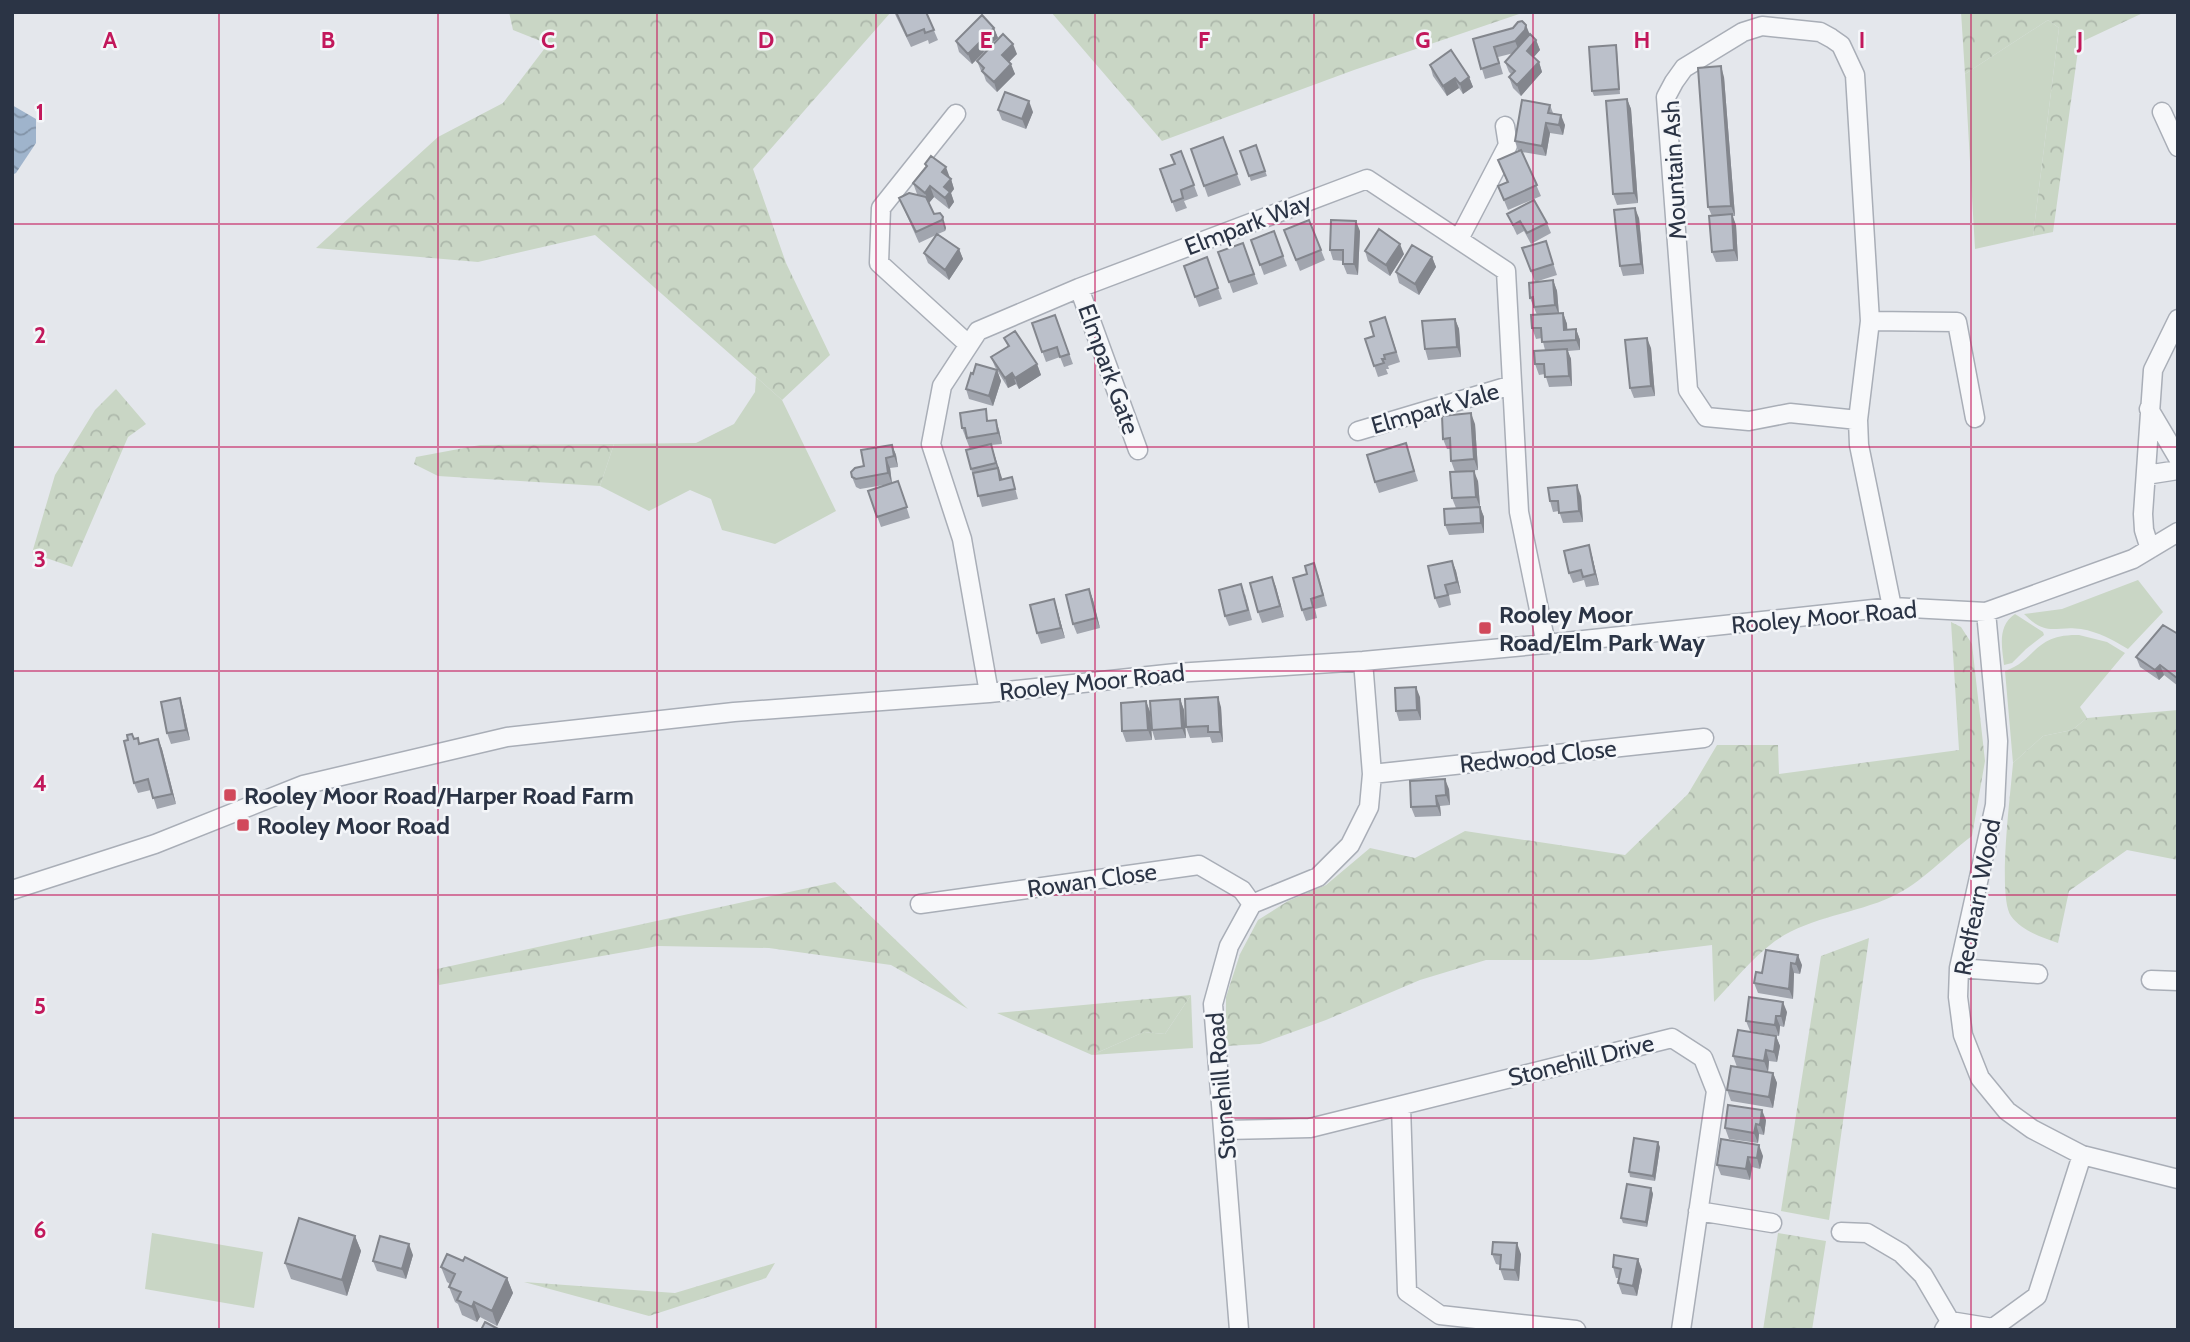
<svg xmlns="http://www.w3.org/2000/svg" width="2190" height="1342" font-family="Cabin,sans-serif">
<defs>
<pattern id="forest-crowns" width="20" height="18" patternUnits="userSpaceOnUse" patternTransform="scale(1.75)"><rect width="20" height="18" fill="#c9d6c5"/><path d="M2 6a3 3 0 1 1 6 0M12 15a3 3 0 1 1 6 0" fill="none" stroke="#adb8ab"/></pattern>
<pattern id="water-waves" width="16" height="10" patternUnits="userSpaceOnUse" patternTransform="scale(1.75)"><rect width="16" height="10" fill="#9fb4cc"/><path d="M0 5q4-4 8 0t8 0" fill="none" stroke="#8293a7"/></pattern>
</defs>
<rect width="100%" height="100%" fill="#e4e7ec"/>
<path fill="#c9d6c5" d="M2048,20L2059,28L2033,236L1975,249L1965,74Z
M756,377L782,400L836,511L775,544L722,530L711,499L690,490L649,511L600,486L614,444L696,443L734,424L755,392Z
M2138,580L2163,612L2128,649C2113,640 2099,632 2081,629C2055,625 2048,638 2024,614L2062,609Z
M2015,614L2043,632L2044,635L2026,649L2012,663L2004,665C2002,647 1997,626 2015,614Z
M2079,635L2107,642L2125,653L2080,707L2087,718L2072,730L2043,736L2013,763L2005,671C2037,660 2033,634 2079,635Z
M1191,995L1193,1048L1092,1055L1144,1032L1165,1034Z
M152,1233L263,1252L254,1308L145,1289Z"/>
<path fill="url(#forest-crowns)" d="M509,12H891L753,169L786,263L830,355L782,400L595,235L478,262L316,248L438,137L503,103L548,44L513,30Z
M1051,12H1525L1354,70L1162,141Z
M1961,12H2145L2079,43L2053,232L2033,236L2059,28L2048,20L1965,74Z
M116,389L146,424L128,437L72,567L32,553L55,475L95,410Z
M614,444L600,486L438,476L414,464L416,457L480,445Z
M1951,622L1961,627L1972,644L1985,761L1972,836C1945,856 1922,883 1891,897C1854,914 1809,917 1775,941C1752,958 1734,981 1714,1002L1712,945L1591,960H1486L1420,980L1326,1020L1260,1044L1226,1046V997L1240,954L1258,920L1288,901L1326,885L1370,848L1415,858L1465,831L1625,855L1688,794L1717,745H1778L1779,774L1959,750Z
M2178,710V860L2127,850L2069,891L2058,943C2041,937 2022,931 2011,916C1997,896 2011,791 2013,763L2043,736L2072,730L2087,718Z
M835,882L968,1009L891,965L769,948L658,946L439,985L437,969Z
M1869,938L1829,1220L1781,1211L1821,956Z
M1191,995L1165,1034L1144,1032L1092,1055L997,1013Z
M1778,1233L1826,1241L1812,1330H1763Z
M775,1263L766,1278L649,1316L524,1282L675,1293Z"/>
<path fill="url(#water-waves)" d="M12,105L36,119V143L16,173L12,175Z"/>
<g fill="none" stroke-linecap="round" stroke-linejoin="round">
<g stroke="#a9aeb7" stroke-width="21">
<path id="minor" d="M2162,112L2178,147
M956,114L881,208L879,263L969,345
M1459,239L1508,145L1505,126
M1079,288L1138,450
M1870,321L1957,322L1975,418
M2149,409L2178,458
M1858,420L1790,413L1749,421L1706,417L1688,390L1666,97L1674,82L1684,68L1743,32L1762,26L1820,32L1831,38L1841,45L1855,75L1870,321L1858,420L1859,445L1892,607
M1358,431L1512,385
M2146,475L2178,470
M2150,549L2144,530L2143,514L2153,370L2178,319
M1986,612L1998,741L1995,805L1959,968L1958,997L1963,1035L1980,1078L2007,1111L2032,1129L2082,1155L2178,1179
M989,693L962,539L931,444L942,386L978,331L1079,288L1367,179L1506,271L1519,512L1546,644
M1372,774L1704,738
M12,890L155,844L303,785L507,737L734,712L989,693L1176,673L1363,661L1546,644L1892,607L1986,612L2133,559L2178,532
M920,904L1199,865L1242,890L1252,904
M1959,968L2038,974
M2151,980L2178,981
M1401,1106L1407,1292L1440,1315L1576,1330
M1224,1130L1310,1128L1672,1038L1703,1058L1716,1091L1681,1330
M1698,1211L1772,1223
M1841,1232L1867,1233L1901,1253L1923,1275L1950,1321
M1239,1330L1213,1004L1229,946L1252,904L1318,877L1350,845L1369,807L1372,774L1363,661
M1944,1330L1950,1321L1993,1328L2037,1296L2082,1155"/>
</g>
<use href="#minor" stroke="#f7f8fa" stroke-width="18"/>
</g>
<path fill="#a1a5ae" d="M894,12H926L938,40L929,44L928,40L911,47Z
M994,28L998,38L993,42L994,44L1017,54L1009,62L1015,74L997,92L986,81L984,75L981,71L977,61L985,53L984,52L972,64L959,52L956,41Z
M1530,35L1536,40L1540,50L1534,57L1539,62L1542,72L1521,96L1513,88L1509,77L1511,74L1509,72L1505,62L1514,53L1498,57L1503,74L1485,79L1473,39Z
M1616,45L1617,50L1620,94L1594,96L1592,91Z
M1430,65L1469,77L1473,87L1463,94L1459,88L1447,96L1433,76Z
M1724,77L1735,216H1732L1736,225L1738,261L1716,262L1712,252V216L1708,207Z
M1627,99L1631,109L1638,203L1617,205L1613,194Z
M1550,105L1553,113L1565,125L1563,135L1550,133L1546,156L1522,152L1541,196L1508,210L1498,186L1507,182L1498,160L1518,151L1515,141Z
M998,110L1033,112L1026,129L1002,120Z
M1223,137L1241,185L1208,197L1191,149Z
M1256,145L1267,176L1251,181L1240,151Z
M1181,151L1198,196L1184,201L1187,208L1176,212L1160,169L1175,164Z
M925,164L951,179L954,189L951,193L954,202L949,209L934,197L929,203L934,214L940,213L946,228L945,231L938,234L959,249L963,259L949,280L928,263L924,253L936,235L919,243L899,198L920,196L917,194L913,183L926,168Z
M1507,214L1547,223L1551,233L1531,244L1524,231L1517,235Z
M1639,218L1644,274L1623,276L1620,266Z
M1309,220L1325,260L1300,271L1284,230Z
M1274,231L1287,266L1264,275L1251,240Z
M1360,231L1358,275L1347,274L1343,264V261L1333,260L1330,250Z
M1546,241L1557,275L1535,282L1522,248Z
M1243,243L1258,284L1233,293L1218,252Z
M1365,251L1404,254L1390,276L1368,261Z
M1432,257L1436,267L1419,295L1399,283L1396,272Z
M1184,266L1218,288L1222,299L1199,307Z
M1553,280L1557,291L1559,314L1563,313L1567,324V330L1576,329L1580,340V350L1568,351L1571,359L1572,386L1549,387L1545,374L1539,375L1535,364L1545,350L1542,338L1536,339L1532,328L1537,315L1530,298Z
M1055,315L1073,364L1064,367L1060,357L1046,362L1032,323Z
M1455,319L1459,329L1461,357L1428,360L1425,349Z
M1389,328L1400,362L1388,366L1389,369H1386L1388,374L1378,377L1365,339L1374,336Z
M1004,338L1037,364L1041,375L1019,389L1016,384L1008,388L995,367L991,357L1008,347Z
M1651,348L1655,396L1634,398L1630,388Z
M997,370L1001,381L993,406L969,399L966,389Z
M989,421L999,430L1002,444L991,445L1002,480L1012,477L1018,499L982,507L971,469L970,449L962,428Z
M1475,424L1478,470L1455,472L1451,461L1450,449H1447L1443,439Z
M1406,443L1418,481L1379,493L1375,482Z
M892,445L896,455L898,467L890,468L892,483L898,481L910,518L881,527L868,491L890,484L860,489L856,487L852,477Z
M1478,481L1480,507L1484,517V533L1449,535L1445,525L1456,508L1452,498Z
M1581,496L1583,522L1563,523L1559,511L1553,512L1550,501Z
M1592,556L1599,585L1586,587L1584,580L1573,583L1569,573Z
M1452,561L1456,571L1461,593L1449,595L1451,605L1439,608L1435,598Z
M1318,574L1327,606L1315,609L1317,618L1306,621L1302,610Z
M1272,577L1284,617L1262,623L1258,612Z
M1089,589L1093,600L1100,628L1077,634L1073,624Z
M1245,594L1252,620L1229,626L1225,616Z
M1057,609L1065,638L1041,644L1037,633Z
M2178,634V686L2164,675L2159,680L2140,667L2136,657Z
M1420,697L1421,720L1399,721L1396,711Z
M180,698L183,708L190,740L171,744L167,733Z
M1180,699L1184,710L1186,738L1155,740L1152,730Z
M1146,701L1150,712L1152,740L1126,742L1122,731Z
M1221,707L1223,742L1212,743L1210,737L1190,738L1186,727Z
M134,739L140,743L158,739L162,749L176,804L157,809L151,790L138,793L134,783Z
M1449,789L1450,805L1440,806L1441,816L1415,817L1411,807Z
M1766,950L1802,965L1800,974L1794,973L1793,999L1758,993L1754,983L1762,973Z
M1787,1012L1784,1027L1780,1026L1779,1036L1750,1031L1746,1021Z
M1776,1036L1780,1046L1777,1062L1769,1061L1768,1072L1773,1073L1777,1083L1773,1108L1731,1101L1727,1090L1737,1067L1733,1056Z
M1766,1120L1764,1135L1759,1134L1758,1143L1729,1139L1725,1128Z
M1721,1139L1763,1156L1760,1169L1752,1167L1750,1180L1721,1175L1717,1165Z
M1660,1147L1655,1181L1630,1177L1629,1172Z
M1651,1188L1653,1194L1647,1227L1623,1223L1621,1218Z
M355,1236L361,1251L347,1296L291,1279L285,1263Z
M1492,1254H1521L1519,1281L1504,1280L1500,1269V1265L1496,1264Z
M413,1255L406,1279L377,1271L373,1261Z
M1638,1259L1642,1270L1637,1296L1622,1294L1618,1283L1619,1278H1616L1613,1267Z
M463,1261L507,1278L513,1293L497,1326L480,1317L477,1322L462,1315L458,1304L455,1302L449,1287L450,1284L447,1282L441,1267Z"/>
<path fill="#83868d" d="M1526,25L1530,35L1519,51L1515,41Z
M994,28L998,38L993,42L996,50L989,57L985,47L987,34Z
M1536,40L1540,50L1530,61L1527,51Z
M980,42L984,52L972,64L968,54Z
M1013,44L1017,54L1006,65L1002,55Z
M1539,62L1542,72L1521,96L1517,85Z
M1011,64L1015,74L997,92L994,82Z
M1721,66L1724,77L1735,216L1731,206Z
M1469,77L1473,87L1463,94L1460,84Z
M1455,78L1459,88L1447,96L1443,86Z
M1627,99L1631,109L1638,203L1634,193Z
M1029,101L1033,112L1026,129L1022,119Z
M1561,115L1565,125L1563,135L1559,125Z
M1546,123L1550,133L1546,156L1542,146Z
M946,167L950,178L942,172Z
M951,179L954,189L951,193L954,202L949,209L945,198L944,187Z
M930,186L934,197L929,203L925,193Z
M1635,208L1639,218L1644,274L1641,264Z
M1732,214L1736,225L1738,261L1734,250Z
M943,217L946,228L945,231L942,220Z
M1356,221L1360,231L1358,275L1354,264Z
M1400,244L1404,254L1390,276L1386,265Z
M959,249L963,259L949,280L945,270Z
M1432,257L1436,267L1419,295L1415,284Z
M1553,280L1557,291L1559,315L1555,305Z
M1563,313L1567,324L1568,340L1564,330Z
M1455,319L1459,329L1461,357L1457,347Z
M1576,329L1580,340V350L1576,340Z
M1647,338L1651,348L1655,396L1651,386Z
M1567,349L1571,359L1572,386L1569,376Z
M1037,364L1041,375L1019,389L1015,378Z
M997,370L1001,381L993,406L989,396Z
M1012,373L1016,384L1008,388L1005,378Z
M1471,413L1475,424L1478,470L1474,459Z
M996,420L999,430L1002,444L998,433Z
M991,444L1002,478L1004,490L1000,480Z
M892,445L896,455L898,467L894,456Z
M886,458L890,468L892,484L888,473Z
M1474,471L1478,481L1480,507L1476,497Z
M1577,485L1581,496L1583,522L1579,511Z
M1480,507L1484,517V533L1481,523Z
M1589,545L1592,556L1599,585L1595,574Z
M1452,561L1456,571L1461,593L1457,582Z
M1272,577L1276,587L1284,617L1280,606Z
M1089,589L1093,600L1100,628L1096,618Z
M1054,599L1057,609L1065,638L1061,628Z
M2160,665L2164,675L2159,680L2155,670Z
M1416,687L1420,697L1421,720L1417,710Z
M1218,697L1221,707L1223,742L1220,732Z
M180,698L183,708L190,740L186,730Z
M1180,699L1184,710L1186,738L1182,728Z
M1146,701L1150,712L1152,740L1148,730Z
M158,739L162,749L176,804L172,794Z
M1445,779L1449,789L1450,805L1446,795Z
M1436,796L1440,806L1441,816L1437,806Z
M1798,955L1802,965L1800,974L1796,964Z
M1791,963L1794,973L1793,999L1789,989Z
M1783,1002L1787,1012L1784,1027L1781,1016Z
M1776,1016L1780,1026L1779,1036L1775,1025Z
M1776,1036L1780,1046L1777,1062L1774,1052Z
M1766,1050L1769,1061L1768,1072L1764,1061Z
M1773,1073L1777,1083L1773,1108L1769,1097Z
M1762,1110L1766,1120L1764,1135L1760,1125Z
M1756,1124L1759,1134L1758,1143L1754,1133Z
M1658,1142L1660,1147L1655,1181L1653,1176Z
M1759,1145L1763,1156L1760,1169L1757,1158Z
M1748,1157L1752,1167L1750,1180L1746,1169Z
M1651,1188L1653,1194L1647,1227L1646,1222Z
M355,1236L361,1251L347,1296L342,1280Z
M1517,1243L1521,1254L1519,1281L1515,1270Z
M409,1244L413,1255L406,1279L402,1269Z
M1638,1259L1642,1270L1637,1296L1633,1286Z
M507,1278L513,1293L497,1326L492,1311Z
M474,1302L480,1317L477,1322L472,1307Z"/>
<path fill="#bbc0ca" stroke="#83868d" stroke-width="2" d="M896,12H926L934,30L925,33L924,29L907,36Z
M982,15L994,28L987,34L992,40L985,47L980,42L968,54L956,41Z
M1522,21L1526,25L1525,30L1515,41L1494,47L1499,63L1481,69L1473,39L1513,28L1518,22Z
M1003,34L1013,44L1002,55L1011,64L994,82L982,71L984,68L977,61Z
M1530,34L1536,40L1527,51L1539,62L1517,85L1509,77L1515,71L1505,62Z
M1616,45L1619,89L1592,91L1589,47Z
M1451,50L1469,77L1460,84L1455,78L1443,86L1430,65Z
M1721,66L1731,206L1708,207L1698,68Z
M1005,92L1029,101L1022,119L998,110Z
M1627,99L1634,193L1613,194L1606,101Z
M1522,100L1550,105L1548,113L1561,115L1559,125L1546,123L1542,146L1515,141Z
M1223,137L1237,174L1204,186L1191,149Z
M1256,145L1265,171L1249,176L1240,151Z
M1521,150L1537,185L1504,200L1498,186L1508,182L1498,160Z
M1181,151L1194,185L1181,190L1183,198L1172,202L1160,169L1175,164L1171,155Z
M931,156L946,167L942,172L951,179L944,187L950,192L945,198L930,186L925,193L913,183L927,166L925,164Z
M909,193L926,197L934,214L940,213L943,217L942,220L916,232L899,198Z
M1534,200L1547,223L1527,233L1520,221L1513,225L1507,214Z
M1635,208L1641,264L1620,266L1614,210Z
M1732,214L1734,250L1712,252L1709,216Z
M1309,220L1321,250L1296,260L1284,230Z
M1331,220L1356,221L1354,264H1343V250H1330Z
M1379,229L1400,244L1386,265L1365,251Z
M1274,231L1283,256L1260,265L1251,240Z
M937,234L959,249L945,270L924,253Z
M1546,241L1553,264L1531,271L1522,248Z
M1243,243L1254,274L1229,282L1218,252Z
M1412,245L1432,257L1415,284L1396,272Z
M1207,257L1218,288L1195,297L1184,266Z
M1553,280L1555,305L1534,307L1533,297L1530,298L1529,283Z
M1563,313L1564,330L1576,329V340L1542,342L1541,328H1532L1531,315Z
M1055,315L1069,354L1060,357L1057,347L1042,352L1032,323Z
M1385,317L1396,352L1384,355L1385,359H1382L1384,363L1374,366L1365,339L1374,336L1370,322Z
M1455,319L1457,347L1425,349L1422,321Z
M1015,331L1037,364L1015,378L1012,373L1005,378L991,357L1009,346L1004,338Z
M1647,338L1651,386L1630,388L1625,340Z
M1567,349L1569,376L1545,377L1544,364H1535L1534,351Z
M976,364L997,370L989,396L966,389L971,373L973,374Z
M986,409L987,421L996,420L998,433L967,438L965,428H962L960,413Z
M1471,413L1474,459L1451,461L1450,438L1443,439L1442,416Z
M1406,443L1414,471L1375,482L1367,455Z
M991,444L996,463L971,469L966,450Z
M892,445L894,456L886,458L888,473L856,479L852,477L851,472L855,468L864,466L861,450Z
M998,468L1000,480L1012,477L1015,489L978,496L973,473Z
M1474,471L1476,497L1452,498L1450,472Z
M898,481L907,507L877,517L868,491Z
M1577,485L1579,511L1559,513L1558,501H1550L1548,488Z
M1480,507L1481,523L1445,525L1444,509Z
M1589,545L1595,574L1583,577L1581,570L1569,573L1564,551Z
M1452,561L1457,582L1445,585L1448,595L1435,598L1428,566Z
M1314,563L1323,595L1311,599L1313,607L1302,610L1293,578L1307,574L1305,566Z
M1272,577L1280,606L1258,612L1250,583Z
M1241,584L1248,610L1225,616L1219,590Z
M1089,589L1096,618L1073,624L1066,595Z
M1054,599L1061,628L1037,633L1030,605Z
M2163,625L2178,634L2177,678L2160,665L2155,670L2136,657Z
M1416,687L1417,710L1396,711L1395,688Z
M1218,697L1220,732H1208V726L1186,727L1185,699Z
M180,698L186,730L167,733L161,702Z
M1180,699L1182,728L1152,730L1150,701Z
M1146,701L1148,730L1122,731L1121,703Z
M132,734L134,739L138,738L139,744L158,739L172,794L153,798L148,779L134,783L124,741L128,740L127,735Z
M1445,779L1446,795L1436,796L1437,806L1411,807L1410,781Z
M1766,950L1798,955L1796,964L1791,963L1789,989L1754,983L1756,972L1762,973Z
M1749,997L1783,1002L1781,1016H1776L1775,1025L1746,1021Z
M1738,1030L1776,1036L1774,1052L1766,1050L1764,1061L1733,1056Z
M1731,1066L1773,1073L1769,1097L1727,1090Z
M1728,1105L1762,1110L1760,1125L1756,1124L1754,1133L1725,1128Z
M1634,1138L1658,1142L1653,1176L1629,1172Z
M1721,1139L1759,1145L1757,1158L1748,1157L1746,1169L1717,1165Z
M1627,1184L1651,1188L1646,1222L1621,1218Z
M299,1218L355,1236L342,1280L285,1263Z
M380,1236L409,1244L402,1269L373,1261Z
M1493,1242L1517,1243L1515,1270L1500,1269L1501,1255L1492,1254Z
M447,1254L463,1261L465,1257L507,1278L492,1311L474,1302L472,1307L457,1300L461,1292L449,1287L455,1274L441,1267Z
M1614,1255L1638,1259L1633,1286L1618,1283L1621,1269L1613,1267Z
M485,1322L500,1330H481Z"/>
<path fill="none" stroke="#c2185b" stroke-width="2" stroke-opacity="0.55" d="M219,12V1330M438,12V1330M657,12V1330M876,12V1330M1095,12V1330M1314,12V1330M1533,12V1330M1752,12V1330M1971,12V1330M12,224H2178M12,447H2178M12,671H2178M12,895H2178M12,1118H2178"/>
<g fill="#d1495b" stroke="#f4f6f9" stroke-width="2.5">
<rect x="1478" y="621" width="14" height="14" rx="3.5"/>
<rect x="223" y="788" width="14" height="14" rx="3.5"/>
<rect x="236" y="818" width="14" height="14" rx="3.5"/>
</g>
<g text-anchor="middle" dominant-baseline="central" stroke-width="5" stroke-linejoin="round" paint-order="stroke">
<g font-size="24" fill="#2b3445" stroke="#f4f6f9">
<text transform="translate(1674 170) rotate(-93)">Mountain Ash</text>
<text transform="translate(1248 224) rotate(-21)">Elmpark Way</text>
<text transform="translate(1109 369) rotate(70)">Elmpark Gate</text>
<text transform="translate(1435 408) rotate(-16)">Elmpark Vale</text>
<text transform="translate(1824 617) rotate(-5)">Rooley Moor Road</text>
<text transform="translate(1092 682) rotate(-6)">Rooley Moor Road</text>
<text transform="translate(1538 756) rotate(-6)">Redwood Close</text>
<text transform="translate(1092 880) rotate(-8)">Rowan Close</text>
<text transform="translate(1977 897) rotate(-79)">Redfearn Wood</text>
<text transform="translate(1581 1060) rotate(-14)">Stonehill Drive</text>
<text transform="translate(1221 1086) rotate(-95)">Stonehill Road</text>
</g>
<g font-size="24" font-weight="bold" fill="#2b3445" stroke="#f4f6f9" text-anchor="start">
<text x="1499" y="614">Rooley Moor<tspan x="1499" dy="28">Road/Elm Park Way</tspan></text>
<text x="244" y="795">Rooley Moor Road/Harper Road Farm</text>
<text x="257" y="825">Rooley Moor Road</text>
</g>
</g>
<g font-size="23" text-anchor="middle" font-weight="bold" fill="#c2185b" stroke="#f4f6f9" stroke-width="5" stroke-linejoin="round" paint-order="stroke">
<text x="110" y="48">A</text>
<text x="328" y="48">B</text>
<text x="548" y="48">C</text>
<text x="766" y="48">D</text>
<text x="986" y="48">E</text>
<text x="1204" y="48">F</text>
<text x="1423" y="48">G</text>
<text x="1642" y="48">H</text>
<text x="1862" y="48">I</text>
<text x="2080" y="48">J</text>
<text x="40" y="120">1</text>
<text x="40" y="343">2</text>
<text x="40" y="567">3</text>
<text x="40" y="791">4</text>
<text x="40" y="1014">5</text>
<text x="40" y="1238">6</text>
</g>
<rect width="2190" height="1342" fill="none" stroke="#2b3445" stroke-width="28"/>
</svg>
